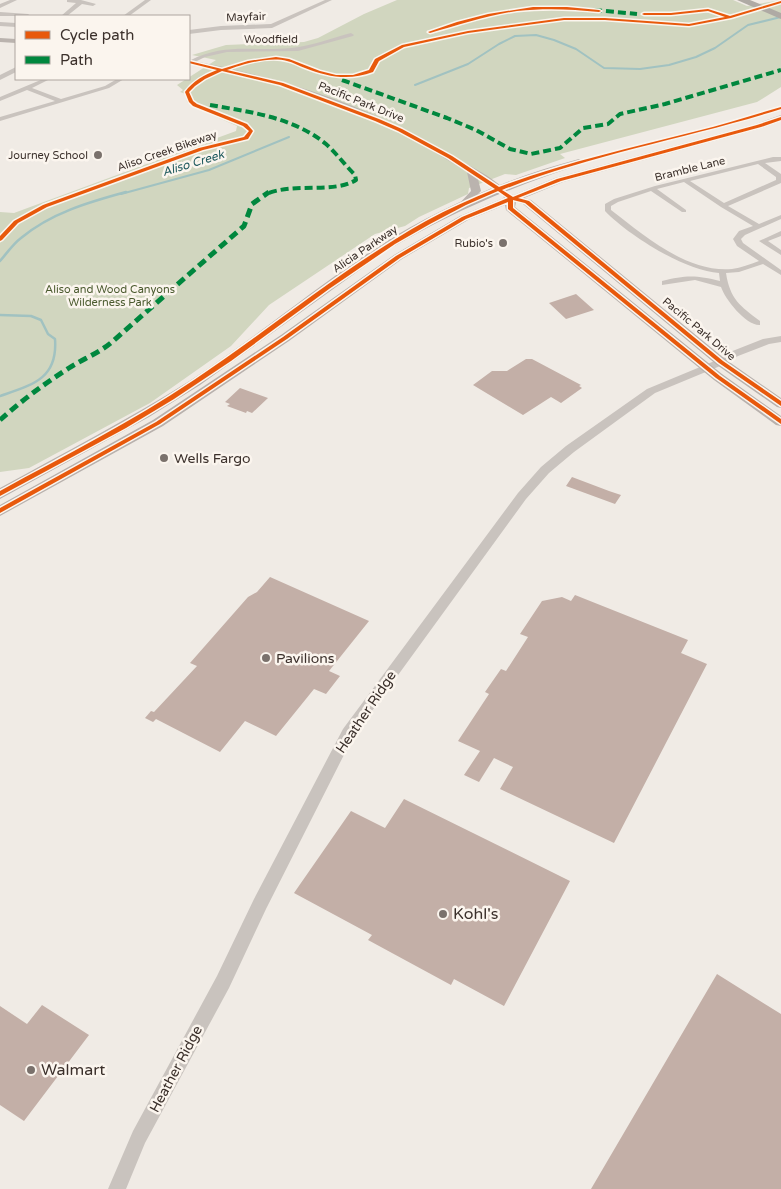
<svg xmlns="http://www.w3.org/2000/svg" width="781" height="1189" font-family="'Varela Round',sans-serif">
<rect width="100%" height="100%" fill="#f0ebe5"/>
<path fill="#d1d6bf" d="M397,0H733L747,6L781,0V87L757,102L560,154L565,158L516,175L505,174L469,188L468,194L419,217L405,226L375,234L269,305L231,346L150,403L29,468L0,472V212L14,213L236,131L237,126L196,108L187,102L186,94L180,92L183,90L177,85L216,60L192,55L226,45L304,42L318,38L364,14Z"/>
<g fill="none" stroke-linecap="round" stroke-linejoin="round">
<path stroke="#a1c2c1" stroke-width="2" d="M415,85L468,64L499,44L515,36L536,35L554,40L576,49L604,68L640,69L669,65L696,57L715,48L748,25L781,17
M121,194L209,170L289,137"/>
<path stroke="#a1c2c1" stroke-width="2.5" d="M0,261C7,253 13,244 21,238C51,213 89,202 126,192
M0,315L31,316L41,320L48,334L55,339C58,379 32,385 0,396"/>
</g>
<path fill="#c3afa7" d="M576,294L594,310L566,319L549,303Z
M526,359H532L581,385L579,386L582,388L561,403L551,397L523,415L473,385L492,371H507Z
M240,388L268,398L252,413L247,411L246,413L227,406L230,404L225,402Z
M572,477L609,491L621,495L615,504L566,486Z
M270,577L369,621L329,671L340,676L326,694L314,689L276,736L245,721L220,752L156,719L153,722L145,718L151,711L154,712L197,666L190,663L248,597L257,592Z
M575,595L688,640L681,653L707,664L614,843L500,789L513,767L494,758L479,782L464,775L480,751L458,741L489,694L485,692L501,669L506,671L528,637L520,634L542,601L562,597L571,601Z
M404,799L570,881L504,1006L454,979L451,985L368,940L372,935L294,893L351,811L385,828Z
M717,974L781,1014V1189H591Z
M42,1005L89,1035L24,1121L0,1105V1006L27,1024Z"/>
<g fill="none" stroke-linecap="round" stroke-linejoin="round">
<path fill="#c9c3be" fill-rule="evenodd" d="M10,0H17L0,8V4Z
M67,0H81L96,4L93,6L82,4L67,16H61L76,3L67,2Z
M145,0H151L129,16H123Z
M325,0H332L272,28L221,30L189,34V30L221,26L271,24Z
M0,12L28,14L31,16H0Z
M0,22L16,23V27L0,26Z
M351,33L354,35L353,36L298,51L227,52L205,57L193,63H189V61C226,42 253,52 291,48C312,46 331,38 351,33Z
M43,79H50L32,88L61,99L105,86L117,79H124L109,88L0,121V117L55,101L27,90L0,101V97Z
M773,157H781V161L765,163L781,174V183L728,206L759,224L781,215V219L745,235L741,239L743,243L781,270V275L763,264L739,272L726,273C730,299 740,306 760,321V325C746,326 725,299 721,287L695,280L662,285V281C685,275 697,275 720,281L719,273C685,271 628,235 605,211V204L614,199L655,186ZM758,164L776,177V180L724,203L690,181ZM684,182L721,207L753,226L739,231L733,239L737,246L759,261C750,264 741,268 732,269C687,273 645,236 611,210V206L618,202L651,191L682,212H686V210L657,189Z
M781,231V236L768,241L781,250V255L759,241Z"/>
<path fill="#c9c3be" fill-rule="evenodd" d="M16,67V72L0,80V75Z
M781,336V342L769,344L738,356L725,364L655,393L574,452L549,473L526,499L353,737L266,909L229,988L145,1143L126,1189H108L133,1131L217,976L254,899L343,729L518,493L541,467L566,446L647,389L717,360L730,352L763,339Z"/>
<path fill="#bab3ae" fill-rule="evenodd" d="M0,38L16,39V43L0,42Z
M189,60C286,79 372,106 456,158C471,167 491,176 504,189L502,191H496L478,179L481,191L467,206H461L459,204L471,191L467,172C437,153 406,135 374,120C315,93 252,77 189,64Z"/>
<path fill="#b8b1ad" fill-rule="evenodd" d="M781,115V121L762,128L563,182L524,198L531,200L725,359L781,398V408L777,407L717,365L523,204L516,202L515,207L722,374L781,416V426L776,425L714,380L506,210L505,205L468,220L402,259L289,341L163,426L0,516V505L153,420L281,335L394,255L460,216L504,198L503,196L504,194L514,195L555,178L756,124Z
M579,159L584,162L582,164C513,186 448,214 386,251L200,385L149,417L0,499V488C64,453 129,419 191,380C255,338 314,288 379,246C439,208 510,177 579,159Z"/>
<path fill="#afaaa4" fill-rule="evenodd" d="M737,0H750L781,13V19Z"/>
<path stroke="#00873e" stroke-width="4" stroke-dasharray="8 4" stroke-linecap="butt" d="M594,10L637,14
M342,80L447,118L476,130L510,149L531,154L560,148L583,128L608,124L620,114L665,104L781,70
M210,105C250,112 293,117 326,144C336,153 345,165 355,175L356,180C333,194 295,182 266,194"/>
<path stroke="#00873e" stroke-width="5" stroke-dasharray="9 5" stroke-linecap="butt" d="M0,420C21,401 44,384 69,368C83,359 99,353 112,342L244,226L252,204L269,192"/>
<g stroke="#fbf5ee" stroke-width="3">
<path id="cycleway" d="M781,1V3L731,18L689,26L605,20H564L468,33L404,47L379,61L373,72C349,81 328,77 305,68C299,66 293,62 287,61C270,56 243,64 227,70L283,83L379,119L402,129L452,156L499,187C563,163 630,148 697,131C725,124 753,115 781,107V109C689,138 592,154 502,190L513,197L557,179L757,125L781,117V120L761,127L561,181L518,198L529,201L723,361L781,401V406L719,363L525,203L513,200V208L720,376L781,419V424L716,378L508,209V202L466,219L400,258L287,339L160,424L0,513V508L156,422L283,337L396,256L462,217L508,198L498,191L466,205L430,224L395,244L329,289L231,361L174,399L126,428L0,496V491C65,455 132,422 194,380C272,328 344,267 426,221C448,209 471,199 495,189L448,158L398,131L375,121L280,85L222,71L205,79L195,86L189,92L193,101L197,104L247,124L253,131L248,139L203,150L47,207L18,223L2,240L0,241V236L14,221L43,205L199,148L244,137L249,131L243,126L193,106L189,102L185,92C193,81 204,75 217,70L189,63V61L222,69L248,61L276,57L289,59L320,71L336,75H353L369,70L375,59L402,45L468,31L564,18H605L689,24L725,17L708,11L671,15H644L642,14L644,13H671L708,9L730,16Z
M533,7H567L599,10L601,11L599,12C572,9 544,8 517,11C487,15 459,25 430,33L428,32L457,22L488,14Z"/>
</g>
<use href="#cycleway" fill="#e8590c" fill-rule="evenodd"/>
</g>
<g fill="#7a716c" stroke="#fbf5ee" stroke-width="2">
<circle cx="98" cy="155" r="5"/>
<circle cx="503" cy="243" r="5"/>
<circle cx="164" cy="458" r="5"/>
<circle cx="266" cy="658" r="5"/>
<circle cx="443" cy="914" r="5"/>
<circle cx="31" cy="1070" r="5"/>
</g>
<g text-anchor="middle" dominant-baseline="central" stroke-width="5" stroke-linejoin="round" paint-order="stroke">
<g font-size="11" fill="#3b302b" stroke="#fbf5ee">
<text transform="translate(246 17) rotate(-2)">Mayfair</text>
<text x="271" y="39">Woodfield</text>
<text transform="translate(361 102) rotate(22)">Pacific Park Drive</text>
<text transform="translate(167 151) rotate(-19)">Aliso Creek Bikeway</text>
<text transform="translate(690 169) rotate(-14)">Bramble Lane</text>
<text transform="translate(365 249) rotate(-34)">Alicia Parkway</text>
<text transform="translate(699 329) rotate(40)">Pacific Park Drive</text>
</g>
<g font-size="11" fill="#3b302b" stroke="#fbf5ee" text-anchor="end">
<text x="88" y="155">Journey School</text>
<text x="493" y="243">Rubio's</text>
</g>
<g font-size="11" fill="#4a5a2e" stroke="#fbf5ee">
<text x="110" y="289">Aliso and Wood Canyons<tspan x="110" dy="13">Wilderness Park</tspan></text>
</g>
<g font-size="12" font-style="italic" fill="#1f5a5e" stroke="#fbf5ee">
<text transform="translate(193 163) rotate(-17)">Aliso Creek</text>
</g>
<g font-size="14" fill="#3b302b" stroke="#fbf5ee" text-anchor="start">
<text x="174" y="458">Wells Fargo</text>
<text x="276" y="658">Pavilions</text>
</g>
<g font-size="14" fill="#3b302b" stroke="#fbf5ee">
<text transform="translate(366 712) rotate(-56)">Heather Ridge</text>
<text transform="translate(176 1069) rotate(-62)">Heather Ridge</text>
</g>
<g font-size="16" fill="#3b302b" stroke="#fbf5ee" text-anchor="start">
<text x="453" y="914">Kohl's</text>
<text x="41" y="1070">Walmart</text>
</g>
</g>
<rect x="15" y="15" width="175" height="65" fill="#fbf5ee" stroke="#aea6a0"/>
<rect x="25" y="31" width="25" height="8" fill="#e8590c" stroke="#aea6a0"/>
<text x="60" y="40" font-size="15" fill="#3b302b">Cycle path</text>
<rect x="25" y="56" width="25" height="8" fill="#00873e" stroke="#aea6a0"/>
<text x="60" y="65" font-size="15" fill="#3b302b">Path</text>
</svg>
